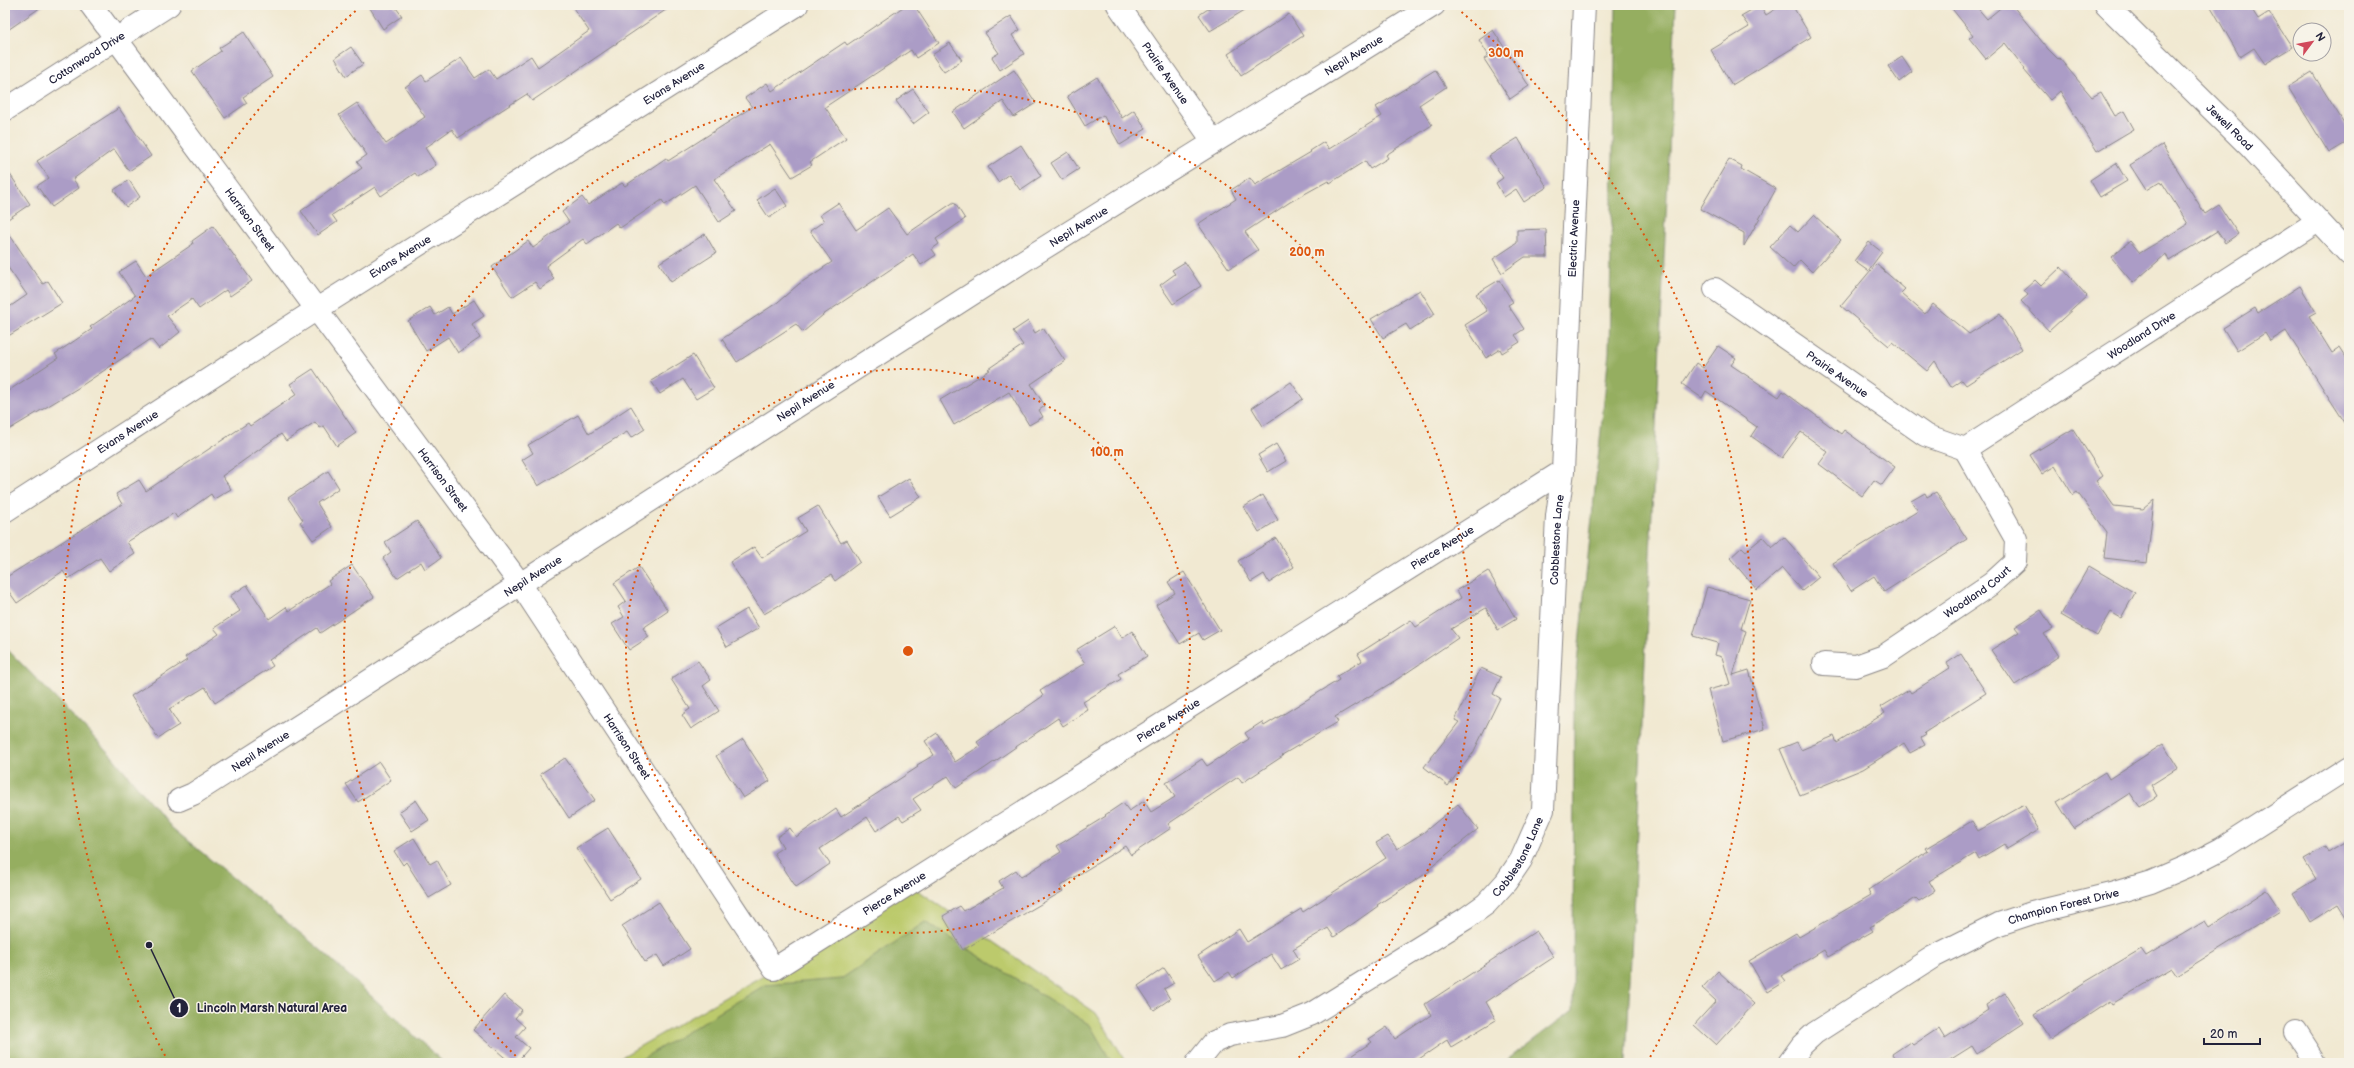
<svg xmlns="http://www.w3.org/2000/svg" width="2354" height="1068" font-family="'Balsamiq Sans',sans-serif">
<rect width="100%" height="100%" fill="#f7f3e8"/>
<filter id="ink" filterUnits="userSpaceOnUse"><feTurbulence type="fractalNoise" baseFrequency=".025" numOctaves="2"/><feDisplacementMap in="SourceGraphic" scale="8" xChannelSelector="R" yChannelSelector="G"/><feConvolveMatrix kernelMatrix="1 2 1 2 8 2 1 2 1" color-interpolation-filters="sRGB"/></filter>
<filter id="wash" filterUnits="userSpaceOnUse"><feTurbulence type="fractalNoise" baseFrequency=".012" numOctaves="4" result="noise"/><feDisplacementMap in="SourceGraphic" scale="16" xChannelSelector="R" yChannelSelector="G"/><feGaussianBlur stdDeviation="0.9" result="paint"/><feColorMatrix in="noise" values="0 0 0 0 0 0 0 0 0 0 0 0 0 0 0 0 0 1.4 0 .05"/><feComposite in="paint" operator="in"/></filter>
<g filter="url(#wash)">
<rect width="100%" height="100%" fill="#f1e9d2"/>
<path fill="#bcca6c" stroke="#6f7654" d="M909,884L1096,1013L1127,1063H611L774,969Z"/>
<path fill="#95ae60" stroke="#5c684e" d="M1616,5H1676L1626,1063H1503L1573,1010L1574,692L1609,352Z
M5,647L111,755L172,828L322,951L444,1063H5Z
M925,922L1090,1025L1112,1063H635L765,985L841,979Z"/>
<g id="blocks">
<path fill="#ab9cc6" d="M5,5H44L5,32Z
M368,5H394L402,16L383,29Z
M571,5H673L532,101L527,94L458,138L452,129L425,148L436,165L418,177L415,173L381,196L375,187L332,215L337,222L318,235L301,211L362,168L357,162L367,155L339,115L357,103L386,144L425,117L405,87L422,75L426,81L461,58L475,78L489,69L496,79L531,56L538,67L589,31Z
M906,5H914L939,43L916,58L911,50L825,107L846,138L810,162L812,165L792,177L770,144L714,179L736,211L719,222L695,185L665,205L662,200L620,228L616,223L587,244L583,239L546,266L554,279L540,289L535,282L512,297L492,267L528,241L533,248L569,222L562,212L582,197L588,205L622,183L625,186L666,158L668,161L752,107L745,98L767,83L772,91L845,42L847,45Z
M1214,5H1253L1210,31L1199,15Z
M1760,5L1766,15L1782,5H1792L1811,37L1732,85L1711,50L1749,27L1741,16Z
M1949,5H1975L1987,19L2004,5H2012L2048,49L2058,59L2059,58L2092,97L2101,92L2115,116L2124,111L2134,129L2097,151L2060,91L2050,100L2024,70L2025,69L2005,43L1986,59L1969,38L1973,35Z
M2210,5H2249L2258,19L2269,12L2292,47L2265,64L2254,48L2240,57Z
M1289,14L1303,36L1241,76L1228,54Z
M1011,16L1020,30L1012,35L1024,54L1000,70L992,57L999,53L985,33Z
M1493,30L1529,86L1510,99L1484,59L1489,56L1479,40Z
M244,32L273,77L243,97L247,103L225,118L192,71L221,51L219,48Z
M950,43L962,60L944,72L932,55Z
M351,47L363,64L346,76L335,58Z
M1902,57L1912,72L1899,82L1888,66Z
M1014,70L1036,103L1014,117L1003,101L964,128L953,112Z
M1435,70L1446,87L1419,105L1432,125L1386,155L1388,158L1370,169L1365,161L1330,183L1328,181L1290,202L1245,232L1258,250L1229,269L1198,224L1236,199L1231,190L1250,178L1255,185L1311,152L1310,151L1324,142L1329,149L1382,116L1376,107Z
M2312,72L2349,131V141L2329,153L2288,87Z
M1097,77L1122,118L1134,110L1146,129L1120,145L1103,115L1085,126L1067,96Z
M913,89L929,112L913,124L896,101Z
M119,108L151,156L129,171L114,149L73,179L79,188L52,207L37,186L49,178L37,161Z
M1518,138L1547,187L1524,202L1516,189L1504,197L1496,183L1503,178L1489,156Z
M1021,145L1041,176L1020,190L1009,174L998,182L988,167Z
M2162,145L2205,214L2219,205L2238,234L2225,243L2217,231L2169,261L2166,254L2133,283L2111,257L2130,241L2140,253L2188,224L2161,181L2146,190L2130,165Z
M1068,152L1079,169L1062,180L1051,163Z
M1729,159L1742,166L1741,169L1776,189L1744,246V233L1700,209Z
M2116,163L2127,181L2100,197L2090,180Z
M5,167L30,204L5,221Z
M129,180L140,197L126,207L114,190Z
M775,188L787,206L769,218L757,200Z
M954,202L965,219L936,239L939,244L932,249L936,255L921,265L913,254L823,315L803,332L796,324L737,362L722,339L778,302L799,284L832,262L810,231L824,221L820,215L838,203L856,230L888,208L907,234Z
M1814,215L1841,240L1812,272L1800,260L1793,268L1770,247L1790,225L1798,232Z
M213,226L252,281L230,296L226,290L199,309L192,299L167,316L180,332L159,349L151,339L78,388L5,432V393L58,358L55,354L92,329L90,327L135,296L119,272L136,261L146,276L193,244L192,241Z
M5,228L43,284L48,281L62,303L5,338V310L27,295L5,263Z
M1546,229L1547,257H1525L1502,273L1493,259L1517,243V230Z
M705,234L716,253L671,282L659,263Z
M1869,242L1882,252L1868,271L1854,261Z
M1185,262L1201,286L1173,304L1160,285L1175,274L1172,270Z
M1876,264L1905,289L1901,293L1925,314L1933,304L1969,334L2000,314L2022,349L1966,385L1962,380L1951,387L1935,361L1927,371L1892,342L1889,346L1841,306Z
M2061,267L2087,296L2049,331L2021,301L2028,295L2024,290L2035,280L2041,286Z
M1499,280L1513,302L1508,305L1524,329L1515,335L1520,342L1502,353L1500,349L1486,358L1465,325L1487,311L1476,294Z
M2300,286L2316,312L2309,316L2332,353L2340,348L2349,362V429L2286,331L2270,341L2265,333L2237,351L2223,328L2255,308L2258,313Z
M1420,290L1435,314L1410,330L1406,324L1383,338L1371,319Z
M474,300L484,316L472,324L480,338L458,353L448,337L426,351L408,321L430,307L435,315L448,307L452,314Z
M1028,321L1035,333L1043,328L1065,361L1031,384L1045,406L1039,410L1043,417L1029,425L1009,392L954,425L940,400L990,370L988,369L1023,345L1013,331Z
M1718,346L1736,358L1731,365L1779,397L1783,391L1841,434L1844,430L1895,467L1882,485L1874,480L1862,496L1819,464L1828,452L1801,432L1782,458L1751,436L1757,427L1706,391L1702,398L1682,384L1696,363L1703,368Z
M693,355L714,388L696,399L683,379L660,394L651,381Z
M313,369L356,433L337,446L324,426L320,428L315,422L286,441L281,434L222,476L231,489L214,499L211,494L177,518L174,513L127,542L135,554L109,571L100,558L68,579L63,571L17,603L5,586V578L122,504L116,494L139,480L146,491L248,423L250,426L297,394L290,384Z
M1291,382L1303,399L1263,426L1252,408Z
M631,406L645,429L631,438L627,432L616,438L538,486L522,460L533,453L528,445L578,415L589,434Z
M2073,429L2103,476L2096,481L2114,506L2143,509L2154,500L2147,563L2104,558L2107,532L2077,492L2073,495L2055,466L2042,474L2030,455Z
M1276,444L1286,461L1268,472L1258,455Z
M328,471L339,488L317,503L332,527L313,540L300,522L303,520L288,498Z
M909,478L921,497L890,516L878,497Z
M1936,492L1967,539L1884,592L1874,576L1851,591L1833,563L1918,511L1911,501L1925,493L1927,497Z
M1263,495L1278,520L1259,532L1244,507Z
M818,506L841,543L847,540L860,562L835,581L831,575L764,614L730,562L754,547L762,558L806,531L798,518Z
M417,521L441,558L425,569L421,562L397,578L383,558L391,552L385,542Z
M1763,537L1772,547L1784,537L1819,577L1802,591L1782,568L1757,590L1730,558L1742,547L1746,551Z
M1276,538L1294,567L1269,583L1264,574L1251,582L1238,561Z
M352,565L374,597L320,633L317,628L269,660L273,666L215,703L205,687L169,709L179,725L158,738L131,696L187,660L185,657L219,634L214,628L240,611L230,596L247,585L269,619L286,607L289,611L330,584L328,581Z
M2089,566L2135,593L2121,618L2111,612L2097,636L2061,615Z
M639,567L668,611L643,628L649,637L629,650L612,624L624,617L618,607L626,601L614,583Z
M1488,571L1516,619L1498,630L1486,608L1451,629L1458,638L1396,680L1335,717L1338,722L1282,755L1283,756L1242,783L1238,777L1168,824L1171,828L1131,855L1125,846L1060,886L1063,891L963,950L943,916L960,906L964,911L1003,888L999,881L1016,870L1021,877L1061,852L1057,846L1106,816L1105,815L1123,803L1129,811L1144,801L1151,812L1175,797L1166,783L1202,759L1207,766L1249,739L1245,733L1262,722L1264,726L1339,680L1337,676L1362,661L1358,654L1411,620L1416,627L1461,598L1457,590Z
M1184,572L1220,630L1203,640L1199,633L1180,644L1156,605L1175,593L1168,582Z
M1707,587L1750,599L1741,629L1746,631L1733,675L1749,670L1765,729L1723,741L1708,690L1730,684L1722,657L1715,655L1718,643L1693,636Z
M747,609L759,628L727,647L716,628Z
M2041,610L2053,629L2044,634L2059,656L2015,685L1991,650L2019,632L2015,627Z
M1115,626L1122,638L1132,631L1147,656L1118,674L1121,679L1083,702L1088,710L1063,726L1058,718L956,788L948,776L913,799L921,810L903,821L899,816L876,831L867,817L820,849L830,864L796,887L774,853L783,847L777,837L790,828L796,837L836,809L841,817L918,767L917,765L934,755L925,741L937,733L955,762L980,746L977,742L1043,696L1040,691L1085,663L1076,650Z
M1961,654L1986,693L1924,733L1926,735L1921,738L1925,745L1910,753L1904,743L1863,769L1800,795L1780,749L1797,742L1801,750L1834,736L1837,743L1885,713L1881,707L1909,690L1911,693L1950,668L1947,663Z
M698,661L711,680L703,686L719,711L691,729L682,715L690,709L671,679Z
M1481,668L1501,677L1493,694L1500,698L1473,753L1448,786L1424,767L1459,722L1455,720Z
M743,739L770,781L743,798L716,756Z
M2163,744L2178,768L2151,785L2157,796L2140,807L2130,793L2074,829L2057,802L2105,772L2109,779Z
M565,758L595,800L569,818L540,774Z
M379,762L391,780L358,802L346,784Z
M416,800L429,820L412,831L399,812Z
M1458,804L1478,829L1429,869L1430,871L1377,905L1378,906L1334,937L1328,928L1293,949L1299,959L1281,970L1271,954L1233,978L1229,972L1215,981L1198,956L1239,929L1247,942L1301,909L1303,912L1386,858L1376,843L1388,836L1397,849L1423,833Z
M2024,805L2039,830L2007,849L2004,844L1979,859L1976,853L1929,881L1935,891L1919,901L1916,898L1870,927L1873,931L1828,957L1824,950L1781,976L1785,981L1767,992L1749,961L1796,933L1799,937L1871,895L1868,890L1928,851L1926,848L1972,821L1978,831Z
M608,828L641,879L610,899L576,848Z
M414,838L430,864L437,860L451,885L429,898L406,862L403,865L394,851Z
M2349,839V922L2338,904L2310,922L2293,893L2316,879L2304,859L2325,847L2328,852Z
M2266,890L2280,911L2177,975L2172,968L2112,1004L2110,1001L2051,1040L2034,1015L2082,984L2141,949L2146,956L2205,921L2209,927Z
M659,902L690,949L664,966L657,955L645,962L622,926Z
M1536,931L1554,957L1486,1002L1496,1020L1451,1047L1447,1040L1413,1063H1340L1372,1042L1369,1039L1387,1027L1395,1039L1431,1015L1425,1004Z
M1164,968L1174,983L1164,989L1170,999L1154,1010L1138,986Z
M1718,971L1754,1004L1716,1045L1694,1025L1716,1001L1702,988Z
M2005,993L2024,1023L1977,1054L1972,1046L1945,1063H1898L1892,1054L1910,1042L1913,1045L1939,1028L1945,1038L1988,1010L1986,1005Z
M504,995L522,1010L515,1018L525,1027L516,1037L529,1048L516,1063H511L473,1030Z"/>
</g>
</g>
<g filter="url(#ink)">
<use href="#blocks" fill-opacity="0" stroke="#8a8686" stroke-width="1"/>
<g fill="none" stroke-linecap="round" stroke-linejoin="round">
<g stroke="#8a8686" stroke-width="24">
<g id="minor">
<path id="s1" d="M91,5L521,585L774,969L1563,471"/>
<path id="s2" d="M1118,5L1213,141"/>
<path id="s3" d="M2106,5L2251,148L2349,254"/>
<path id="s4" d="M5,110L169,5"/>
<path id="s5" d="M1715,289L1925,435L1965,449"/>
<path id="s6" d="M1965,449L2318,221"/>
<path id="s7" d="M5,511L317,309L797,5"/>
<path id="s8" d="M1824,664L1856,666L1884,656L1991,584L2015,562L2016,539L1965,449"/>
<path id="s9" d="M179,800L193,794L1028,258L1434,5"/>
<path d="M2296,1032L2316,1063"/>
<path id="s10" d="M1197,1063L1214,1042L1230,1035L1282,1026L1312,1014L1465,919L1486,904L1506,882L1521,860L1543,810L1557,516L1563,471L1584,5"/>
<path id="s11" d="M1789,1063L1802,1045L1815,1033L1933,957L1999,924L2032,913L2111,894L2151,882L2186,867L2221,849L2349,767"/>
</g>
</g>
<use href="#minor" stroke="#fff" stroke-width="22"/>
</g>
</g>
<g fill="none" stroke="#de560e" stroke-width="2" stroke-dasharray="2 4">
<circle cx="908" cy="651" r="282"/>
<path d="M520 1060A564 564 0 1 1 1296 1060"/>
<path d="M168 1061A846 846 0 0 1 359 8M1457 8A846 846 0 0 1 1648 1061"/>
</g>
<g text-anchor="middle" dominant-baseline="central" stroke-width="3" stroke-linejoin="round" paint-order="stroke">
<g font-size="11" fill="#22223b" stroke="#f7f3e8">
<text stroke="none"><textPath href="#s9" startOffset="1391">Nepil Avenue</textPath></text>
<text stroke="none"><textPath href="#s4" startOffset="97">Cottonwood Drive</textPath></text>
<text stroke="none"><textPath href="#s2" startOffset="83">Prairie Avenue</textPath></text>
<text stroke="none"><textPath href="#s7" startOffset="794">Evans Avenue</textPath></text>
<text stroke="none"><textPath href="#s3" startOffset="174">Jewell Road</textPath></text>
<text stroke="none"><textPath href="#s1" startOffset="267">Harrison Street</textPath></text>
<text stroke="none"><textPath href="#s9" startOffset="1067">Nepil Avenue</textPath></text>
<text stroke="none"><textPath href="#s10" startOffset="1019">Electric Avenue</textPath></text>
<text stroke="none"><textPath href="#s7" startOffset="470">Evans Avenue</textPath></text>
<text stroke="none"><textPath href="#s6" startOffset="210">Woodland Drive</textPath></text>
<text stroke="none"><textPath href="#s5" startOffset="149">Prairie Avenue</textPath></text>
<text stroke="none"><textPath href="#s9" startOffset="743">Nepil Avenue</textPath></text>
<text stroke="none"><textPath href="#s7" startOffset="146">Evans Avenue</textPath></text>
<text stroke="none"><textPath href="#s1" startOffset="591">Harrison Street</textPath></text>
<text stroke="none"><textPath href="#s10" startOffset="717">Cobblestone Lane</textPath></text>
<text stroke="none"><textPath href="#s1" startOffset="1972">Pierce Avenue</textPath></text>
<text stroke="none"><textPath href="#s9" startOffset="419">Nepil Avenue</textPath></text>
<text stroke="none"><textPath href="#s8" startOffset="175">Woodland Court</textPath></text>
<text stroke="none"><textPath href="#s1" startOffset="1648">Pierce Avenue</textPath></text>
<text stroke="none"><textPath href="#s1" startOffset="915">Harrison Street</textPath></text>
<text stroke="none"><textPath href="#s9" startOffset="95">Nepil Avenue</textPath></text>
<text stroke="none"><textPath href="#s10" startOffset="393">Cobblestone Lane</textPath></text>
<text stroke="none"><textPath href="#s1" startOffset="1324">Pierce Avenue</textPath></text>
<text stroke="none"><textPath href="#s11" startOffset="321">Champion Forest Drive</textPath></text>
</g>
</g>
<circle cx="908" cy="651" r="6" fill="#de560e" stroke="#f7f3e8" stroke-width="2"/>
<g font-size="12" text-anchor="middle" font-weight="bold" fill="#de560e" stroke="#f7f3e8" stroke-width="3" stroke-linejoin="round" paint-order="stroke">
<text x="1506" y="57">300 m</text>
<text x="1307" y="256">200 m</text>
<text x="1107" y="456">100 m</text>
</g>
<path fill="none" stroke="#22223b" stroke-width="1.5" d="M149 945L179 1008"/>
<g fill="#22223b" stroke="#f7f3e8" stroke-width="1.5">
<circle cx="149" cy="945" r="4"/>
<circle cx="179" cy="1008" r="10"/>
</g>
<g font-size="12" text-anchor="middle" font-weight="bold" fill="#fff">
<text x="179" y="1012">1</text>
</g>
<g font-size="12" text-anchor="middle" font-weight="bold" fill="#22223b" stroke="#f7f3e8" stroke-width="3" stroke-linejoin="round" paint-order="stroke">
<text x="272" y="1012">Lincoln Marsh Natural Area</text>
</g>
<rect width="2354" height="1068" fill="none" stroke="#f7f3e8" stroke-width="20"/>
<g transform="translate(2312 42) rotate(58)"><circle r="19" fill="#f7f3e8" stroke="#a29fa3"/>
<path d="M0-3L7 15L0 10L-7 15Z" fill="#d1495b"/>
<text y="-6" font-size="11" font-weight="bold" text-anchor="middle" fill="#22223b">N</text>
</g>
<path d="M2204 1038v6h56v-6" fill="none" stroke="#22223b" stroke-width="2"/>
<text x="2210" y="1038" font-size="12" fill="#22223b" stroke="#f7f3e8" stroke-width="3" paint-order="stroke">20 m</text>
</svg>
